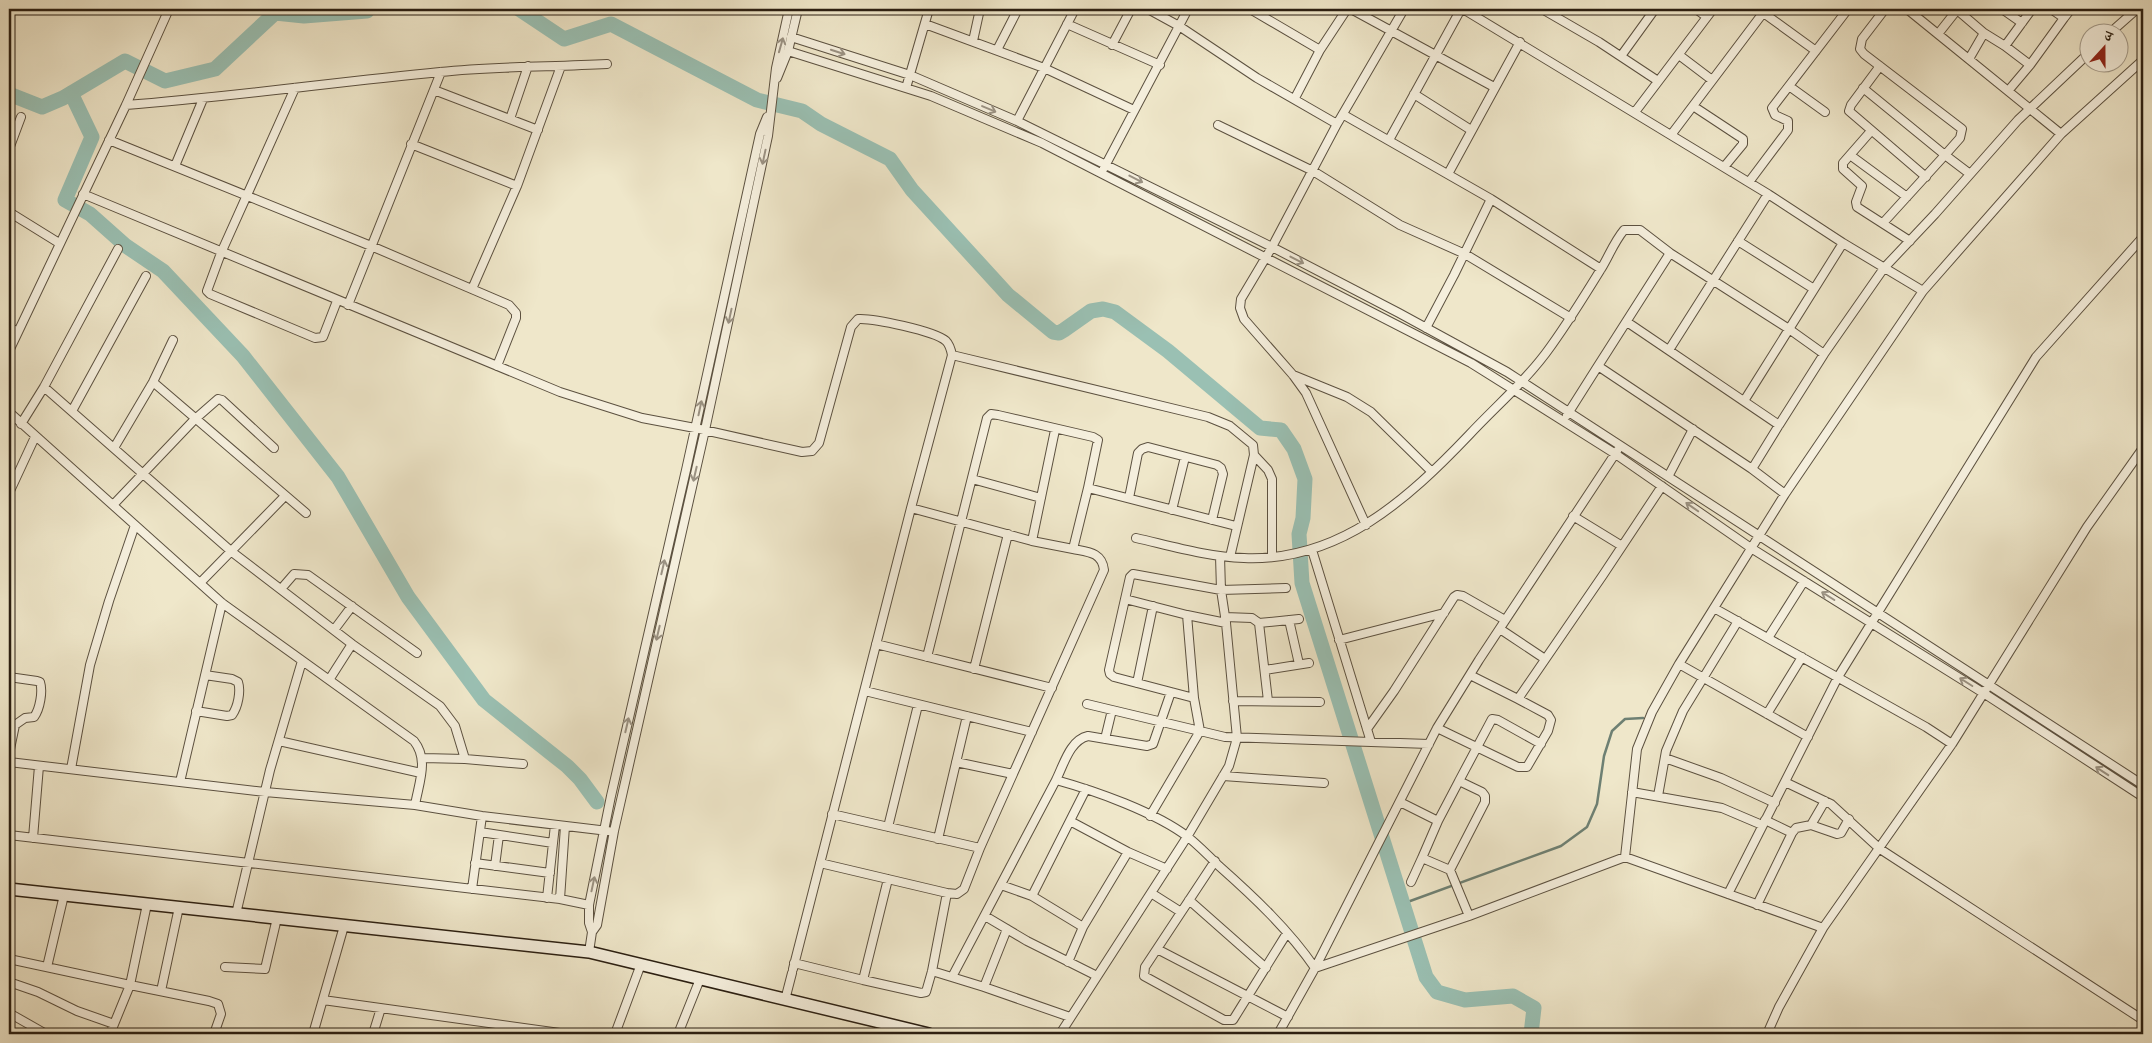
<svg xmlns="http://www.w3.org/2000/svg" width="2152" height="1043" font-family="'EB Garamond','Noto Serif Devanagari',serif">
<rect width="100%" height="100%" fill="#efe7ca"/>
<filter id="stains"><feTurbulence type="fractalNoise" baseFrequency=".004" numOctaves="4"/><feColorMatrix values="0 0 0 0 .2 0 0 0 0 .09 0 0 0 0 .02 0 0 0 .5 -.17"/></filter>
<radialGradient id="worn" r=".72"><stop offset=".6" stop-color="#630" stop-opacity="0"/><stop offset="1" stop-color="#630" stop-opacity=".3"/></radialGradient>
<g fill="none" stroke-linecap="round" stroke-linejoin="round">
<path stroke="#6e8073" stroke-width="2.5" d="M1402,904L1561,846L1587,827L1597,804L1604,756L1612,731L1625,719L1643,718"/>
<path stroke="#9ac0b3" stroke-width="15" d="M519,9L564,39L611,24L757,100L802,111L821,124L890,159L912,190L1008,295L1053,332L1059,333L1064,330L1091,311L1103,309L1115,312L1168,351L1260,428L1281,430L1294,449L1305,479L1303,518L1299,534L1302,583L1426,977L1437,992L1465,1000L1513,996L1534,1008L1531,1034
M71,93L92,137L65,200L90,214L126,246L163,271L243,356L338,477L408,597L484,700L567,766L580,779L597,802
M9,94L42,107L63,98L125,61L165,81L215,69L275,13L304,16L367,11L368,9"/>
<g stroke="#5c5140" stroke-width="10">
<path id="minor" d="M1148,9L1179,26L1257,78L1337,124
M1250,9L1320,50
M1351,9L1494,87
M1463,9L1768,194L1843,243L1923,291
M1542,9L1599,42L1658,81
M1696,9L1707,17
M1758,9L1816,51
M1885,9L1862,39L1860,49L1864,54L1962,129L1960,138L1945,155L1970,174
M1907,9L2061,134
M1956,9L1984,33
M2002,9L2022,23
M2051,9L2064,18L2071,9
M925,24L1044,68L1134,110
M1067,24L1160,65
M2111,32L2137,9
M1938,34L1957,10
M791,37L910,75L1017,121L1272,247L1399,313L1507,372L2143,785
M973,41L980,9
M1112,45L1131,9
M2005,46L2030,65L2064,18
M997,50L1018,9
M788,51L931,96L1042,143L1471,363L1614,453L1751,548L1985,694L2143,797
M1679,55L1712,80
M1621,56L1655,9
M1969,59L1984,33L2005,46L2032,9
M1880,66L1851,105L1849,111L1926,177
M777,78L788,51L798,9
M1789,86L1825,112
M295,88L221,253L207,291L210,294L315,338L323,337L337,301
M906,88L929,9
M1863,88L1945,155L1883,223
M434,90L538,130
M2008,91L2030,65
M1414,94L1471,130
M1295,98L1320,50L1347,9
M126,105C231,97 335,82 440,72C495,66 551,67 607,64
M1693,106L1743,139V144L1724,167
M1635,112L1713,9
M1344,115L1491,199L1601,269
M510,119L528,66
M1017,121L1075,9
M1218,125L1313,171L1400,225L1465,254L1571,318
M1871,131L1843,163V169L1862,186L1856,202L1857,207L1910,241
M1671,135L1763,13
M109,140L371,246L509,305L516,313V318L497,366
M1389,140L1461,9
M411,144L517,186
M9,149L21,117
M1850,155L1907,197
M175,166L203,99
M1104,168L1188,9
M1448,174L1520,42
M1749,182L1788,130V121L1775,115L1772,108L1848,9
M83,194L560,392L642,418L695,428L802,452L812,451L819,443L851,327L858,319C873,318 935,331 946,341C950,345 951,350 952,355
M9,212L59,243
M1738,241L1814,289
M1670,253L1598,366L1752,469
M472,289L517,186L561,66
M348,305L441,72
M1627,322L1779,425L1752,469L1785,494
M9,327L18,332
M1426,328L1454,275L1491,199
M1669,350L1768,194
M9,351L126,105L169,9
M1293,375L1347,397L1371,412L1432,472
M153,382L306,513
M44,387L232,552L352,644L440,706L455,726L465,759
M1744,401L1843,243
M72,411L146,276
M9,412L222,603L414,741C429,760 419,782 415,805
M1567,415L1598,366
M21,424L44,387L118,249
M1779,425L1824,354
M114,448L153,382L173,340
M1254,455L1268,470L1272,479V556
M1669,475L1693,429
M972,479L1041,498
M9,493L35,437
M1129,498L1138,453L1142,449L1148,447L1217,465L1221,468L1223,474L1212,520
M113,505L194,420L218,399L222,400L274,448
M911,508L1032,541L1073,549
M1172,510L1185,457
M1573,516L1622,546
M1366,525L1306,393L1293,375L1244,319L1240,308L1241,299L1272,247L1337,124L1404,9
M1136,538C1171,546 1208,557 1244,558C1339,562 1408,499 1469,435C1497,405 1528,379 1551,346C1569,321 1585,295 1601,269C1609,256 1614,242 1624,230H1640L1670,253L1789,329L1824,354L1884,268L1935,214L2018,120L2090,52
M1032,541L1055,430
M1312,550L1371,742
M200,583L285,496
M1286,588L1221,590L1133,574L1130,577L1109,670L1110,674L1114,677L1194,698L1200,731L1225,737L1429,744
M281,589L294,574L308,575L417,653
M1125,599L1187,615
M1714,608L1926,727L1952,744
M1225,617L1252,618L1259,623L1268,701
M1289,620L1299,664
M1259,623L1299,619
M1500,629L1545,659
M334,630L352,606
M1768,638L1804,581
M1339,640L1444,613
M876,644L1052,688
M927,657L987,418L991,414L998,415L1093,437L1098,440L1088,488
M1679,664L1808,737
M974,669L1008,534
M1265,670L1309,663
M1470,675L1518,699L1603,575L1662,486
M9,677L37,681L40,682C43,691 40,709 34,717L25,718L15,725L9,754
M329,680L352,644
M1137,683L1153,606
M865,691L1032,732
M1171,692L1153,744L1147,746L1088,736C1070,740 1064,764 1056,780C1096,791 1155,812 1188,837C1199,846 1209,856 1219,866C1254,897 1289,930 1315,968L1469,916L1625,857L1823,928
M1194,698L1187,615L1226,623
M1233,701L1320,702
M1087,704L1200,731L1150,816
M196,711L227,716L232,715C238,707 241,691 238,682L232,679L205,675
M1767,714L1802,657
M1437,728L1518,767H1527L1548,731L1551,720L1548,715L1518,699
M1367,729L1394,691L1454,597L1457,595L1463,596L1505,620
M1105,739L1112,710
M279,741L421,773
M423,758L465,759L523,764
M1665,758L1721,778L1775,803
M9,762L265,792L415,805L482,816L608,831
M956,762L1013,774
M71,769L90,665L109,601L135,525
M1223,776L1324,783
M1459,781L1492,719L1498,720L1541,744
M180,782L222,603
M1785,782L1831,804L1880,849L2143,1020
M1632,792L1722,808L1762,825
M1658,796L1666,751L1683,711L1738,621
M1400,802L1438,821L1459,781L1482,792L1485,796V802L1450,870L1422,858L1438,821
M832,814L980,848
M1765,820L1792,833
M1811,825L1837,834L1841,833L1849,819
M888,827L918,705
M480,832L553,843
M9,835L560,899L589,905
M33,838L39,766
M938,839L967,716
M1128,852L1167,869
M1625,857L1637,749L1652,712L1679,664L1785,494L1923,291L2061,134L2143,60
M1215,861L1145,967L1144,976L1224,1020H1233L1287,933
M475,863L550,873
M820,863L947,893L957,894L964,889L980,848L1104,570C1102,552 1088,552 1073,549L1088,488L1236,526
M495,866L499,835
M1450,870L1469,916
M888,879L863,980L921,993L926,992L932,971L947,893
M1411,882L1422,858
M1001,885L1032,896L1083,927
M472,889L482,816
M1151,893L1181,912
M1728,894L1838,677L2036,357L2143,237
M1032,896L1086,789
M547,898L555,825
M560,899L565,826
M1189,900L1266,968
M1757,905L1792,833L1796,828L1811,825L1825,801
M236,914L270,770L302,661
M985,916L1027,941L1097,976
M592,932L589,923V905L611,796L686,470L760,134L767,117
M1157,949L1288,1017
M589,952L592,932L597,925L614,831L705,430L768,136L776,68L789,9
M9,959L130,985L147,904
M1068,962L1083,927L1128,852L1070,821
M794,963L863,980
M47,967L64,895
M225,967L265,969L277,918
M793,969L911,508L952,355L1208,417L1230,426L1253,445L1254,455L1230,557
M932,971L984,987L1070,1017
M952,977L1056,780
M9,982L38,992L77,1011L114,1024
M984,987L1007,929
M161,991L179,907
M323,1000L567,1034
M785,1000L792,973
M9,1013L46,1034
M110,1034L130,985L209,1001L218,1004L221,1014L214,1034
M313,1034L344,926
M373,1034L381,1008
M615,1034L641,964
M678,1034L700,979
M1060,1034L1187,837L1229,766L1237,738L1226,623L1221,590L1220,556
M1278,1034L1315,968L1437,728L1479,660L1617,451
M1767,1034L1779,1007L1823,928L1952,744L2087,527L2143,448"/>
</g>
<g stroke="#2b1f12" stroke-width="14">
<path id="secondary" d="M9,889L589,952L929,1034"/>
</g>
<use href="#minor" stroke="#f5efdd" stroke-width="8"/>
<use href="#secondary" stroke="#f5efdd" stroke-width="11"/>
</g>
<defs><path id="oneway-shaft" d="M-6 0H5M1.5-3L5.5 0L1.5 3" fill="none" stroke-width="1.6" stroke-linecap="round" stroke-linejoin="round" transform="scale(1.25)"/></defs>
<g stroke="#9a9182">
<use href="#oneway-shaft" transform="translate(781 45) rotate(-74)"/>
<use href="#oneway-shaft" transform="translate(838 52) rotate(18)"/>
<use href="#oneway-shaft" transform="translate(989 109) rotate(23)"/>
<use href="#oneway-shaft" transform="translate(764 157) rotate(102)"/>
<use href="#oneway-shaft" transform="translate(1136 179) rotate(27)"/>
<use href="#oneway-shaft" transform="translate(1297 260) rotate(27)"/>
<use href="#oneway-shaft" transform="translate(730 316) rotate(102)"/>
<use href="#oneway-shaft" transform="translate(700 408) rotate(-78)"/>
<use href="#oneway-shaft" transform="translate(695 474) rotate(103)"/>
<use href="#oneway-shaft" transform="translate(1692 507) rotate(-145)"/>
<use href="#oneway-shaft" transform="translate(663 567) rotate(-77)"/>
<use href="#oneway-shaft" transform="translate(1828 596) rotate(-148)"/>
<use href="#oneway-shaft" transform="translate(658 633) rotate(103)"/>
<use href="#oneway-shaft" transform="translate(1966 682) rotate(-148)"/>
<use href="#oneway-shaft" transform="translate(627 725) rotate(-77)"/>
<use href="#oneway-shaft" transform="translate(2102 771) rotate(-147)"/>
<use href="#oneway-shaft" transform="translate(593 884) rotate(-78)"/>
</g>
<rect width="2152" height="1043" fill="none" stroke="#efe7ca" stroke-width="30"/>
<rect x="10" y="10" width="2132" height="1023" fill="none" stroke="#2b1f12" stroke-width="2.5"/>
<rect x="15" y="15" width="2122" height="1013" fill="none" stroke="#2b1f12"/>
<g transform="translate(2104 48) rotate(21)"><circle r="24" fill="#f5efdd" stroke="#a49c8c"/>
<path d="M0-4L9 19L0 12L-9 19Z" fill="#8f2418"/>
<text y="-8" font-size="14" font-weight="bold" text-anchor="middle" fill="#2b1f12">उ</text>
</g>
<rect width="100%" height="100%" filter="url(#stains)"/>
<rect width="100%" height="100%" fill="url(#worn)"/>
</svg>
